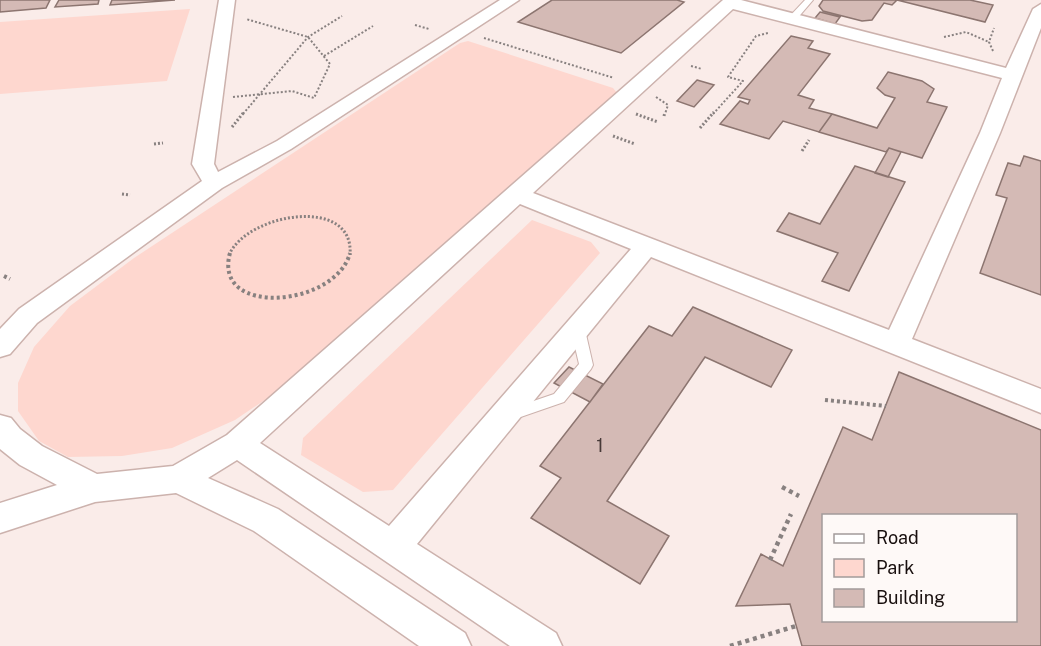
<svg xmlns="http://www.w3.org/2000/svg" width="1041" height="646" font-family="'Public Sans',sans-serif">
<rect width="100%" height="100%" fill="#fef9f7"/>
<path fill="#faece9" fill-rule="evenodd" d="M0,0H1041V646H0ZM824,516H1016V620H824Z"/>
<path fill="#fed7cf" d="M190,9L167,81L0,94V22Z
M468,41L613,88L617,93L284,387L235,420L172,448L122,456L68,457L39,441L18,411V383L34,347L70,306L134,258L460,43Z
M532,220L591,242L600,253L393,490L363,492L301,455L303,438Z"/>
<path fill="#d4bab5" stroke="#8c7570" stroke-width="1.5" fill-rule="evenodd" d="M0,0H50L46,8L0,12Z
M59,0H99L98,4L55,7Z
M112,0H175L110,5Z
M552,0H677L684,2L621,53L518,22Z
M823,0H897L892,5L884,3L872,20L862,21L823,11L819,6Z
M897,0H970L993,5L985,22Z
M820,12L840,17L835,24L815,18Z
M791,36L813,41L808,48L830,54L798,95L814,100L809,108L832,114L819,132L783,121L769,139L720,124L740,101L748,104L750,100L738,97Z
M888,72L922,81L934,89L927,102L947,107L922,158L889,148L886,152L819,132L832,114L877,128L895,98L885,95L877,88Z
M697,80L714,85L694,107L677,101Z
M889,148L901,152L888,177L875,173Z
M1024,156L1041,161V295L980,273L1007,198L996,195L1008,163L1020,166Z
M855,166L905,182L849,291L822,281L838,253L777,231L789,213L820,224Z
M693,307L792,350L771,387L705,357L607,501L669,536L640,584L531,518L561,478L540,466L649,326L672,336Z
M569,367L603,384L590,402L554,383Z
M899,372L1041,430V646H802L790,604L736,606L761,554L783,566L843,427L872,440ZM824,516H1016V620H824Z"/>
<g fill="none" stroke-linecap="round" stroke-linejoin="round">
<g stroke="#ccb2ad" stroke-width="2">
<path id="service" d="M805,0H813L795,21H789V17Z
M578,325L585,330L593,365L591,369L564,402L512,420L507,418L504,414L507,410L554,394L579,364L571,330Z"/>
</g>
<g stroke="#ccb2ad" stroke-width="3">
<path id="minor" d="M219,0H235L214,164L218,172L277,141L500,0H519L291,149L222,188L37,323L10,354L0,357V329L19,309L202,181L192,164Z
M723,0H741L1006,68L1033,9L1041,4V28L1000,133L912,339L1041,389V413L651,257L417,544L556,633L562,646H510L237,460L208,478L278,509L465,633L471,646H419L254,531L176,493L95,502L0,533V503L57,485L20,465L0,449V415L11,418L20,429L42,446L97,474L173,466L227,435ZM733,9L1002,78L980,133L889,330L533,193ZM520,204L631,249L389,526L260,443Z"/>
</g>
<path stroke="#888180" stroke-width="2" stroke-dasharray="2 2" stroke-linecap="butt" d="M415,25L429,29
M944,37L966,32L989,42
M484,38L614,78
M993,51L989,42L994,28
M324,56L373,26
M691,66L702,69
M233,97L292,91L314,98L330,64L308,37L246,19
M656,97L668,105L665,114
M243,114L308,37L342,16
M713,114L743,81L728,77L756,36L768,33"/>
<path stroke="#888180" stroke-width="3" stroke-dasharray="2 2" stroke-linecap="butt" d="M636,114L658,122
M664,116L665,112
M232,127L244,112
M700,128L714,112
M613,136L635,144
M154,144L163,143
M802,151L809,140
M122,194L130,195
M229,255C247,213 355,195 350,255"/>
<path stroke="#888180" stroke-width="4" stroke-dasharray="3 3" stroke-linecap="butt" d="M230,253C212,318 336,307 350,253
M4,276L10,279
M825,400L886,406"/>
<path stroke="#888180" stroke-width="4.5" stroke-dasharray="4 4" stroke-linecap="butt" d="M782,487L799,496
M770,560L791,514
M730,646L796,626"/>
<use href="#service" fill="#fff" fill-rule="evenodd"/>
<use href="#minor" fill="#fff" fill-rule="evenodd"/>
</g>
<g text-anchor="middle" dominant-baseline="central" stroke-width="6" stroke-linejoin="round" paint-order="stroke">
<g font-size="18" fill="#473a38">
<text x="600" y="445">1</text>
</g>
</g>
<rect x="822" y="514" width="195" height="108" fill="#fef9f7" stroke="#a29b9a" stroke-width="1.5"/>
<rect x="834" y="534" width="30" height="9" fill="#ffffff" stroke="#a29b9a" stroke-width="1.5"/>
<text x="876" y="544" font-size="18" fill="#180f0e">Road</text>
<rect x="834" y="559" width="30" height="18" fill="#fed7cf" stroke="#a29b9a" stroke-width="1.5"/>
<text x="876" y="574" font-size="18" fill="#180f0e">Park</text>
<rect x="834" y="589" width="30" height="18" fill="#d4bab5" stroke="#a29b9a" stroke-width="1.5"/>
<text x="876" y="604" font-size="18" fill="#180f0e">Building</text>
</svg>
